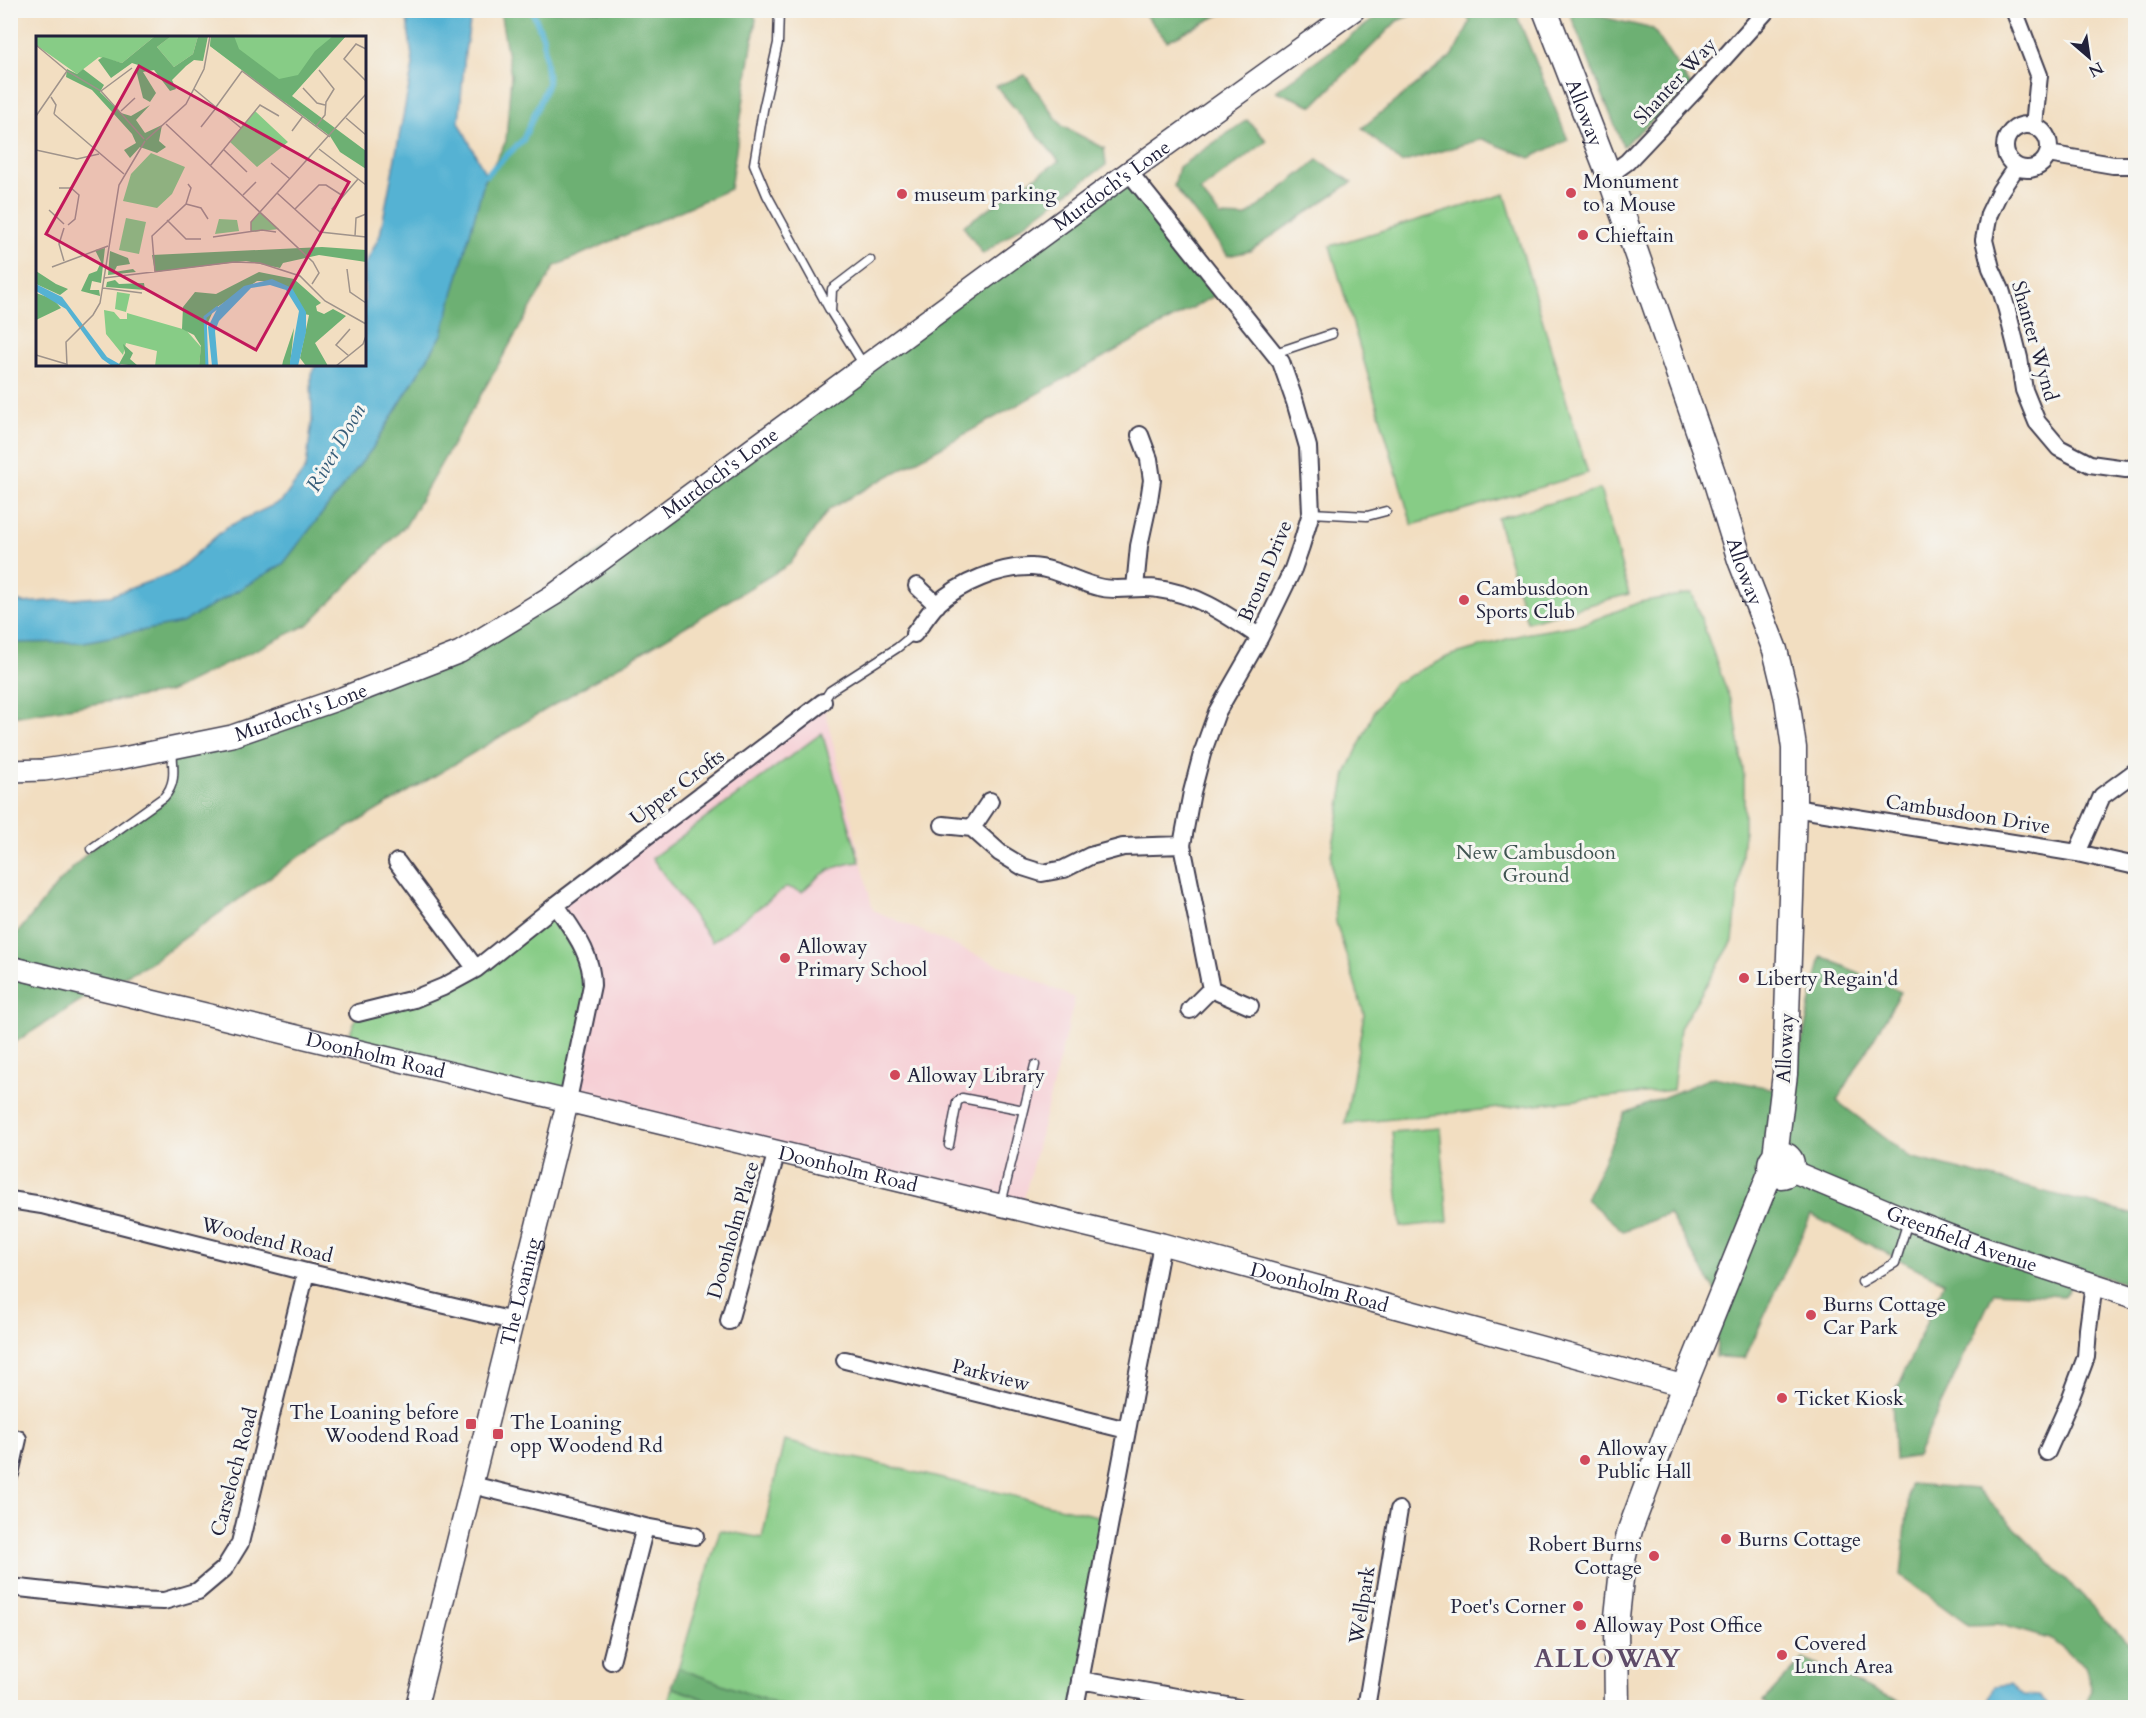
<svg xmlns="http://www.w3.org/2000/svg" width="2146" height="1718" font-family="Cardo,serif">
<rect width="100%" height="100%" fill="#f6f6f2"/>
<filter id="ink" filterUnits="userSpaceOnUse"><feTurbulence type="fractalNoise" baseFrequency=".0167" numOctaves="2"/><feDisplacementMap in="SourceGraphic" scale="12" xChannelSelector="R" yChannelSelector="G"/><feConvolveMatrix kernelMatrix="1 2 1 2 8 2 1 2 1" color-interpolation-filters="sRGB"/></filter>
<filter id="wash" filterUnits="userSpaceOnUse"><feTurbulence type="fractalNoise" baseFrequency=".008" numOctaves="4" result="noise"/><feDisplacementMap in="SourceGraphic" scale="24" xChannelSelector="R" yChannelSelector="G"/><feGaussianBlur stdDeviation="1.35" result="paint"/><feColorMatrix in="noise" values="0 0 0 0 0 0 0 0 0 0 0 0 0 0 0 0 0 1.4 0 .05"/><feComposite in="paint" operator="in"/></filter>
<g filter="url(#wash)">
<rect width="100%" height="100%" fill="#f2dec1"/>
<path fill="#f6cfd5" d="M823,702L873,910L1075,998L1021,1210L568,1100L556,905Z"/>
<path fill="#87cc86" stroke="#547760" stroke-width="1.5" d="M1505,194L1588,473L1412,525L1330,246Z
M1600,489L1629,594L1527,622L1497,518Z
M1692,593L1735,714L1744,777V834L1733,941L1680,1028L1673,1090L1345,1124L1364,1014L1336,922L1331,856L1346,774L1375,710L1393,684L1449,656L1524,634L1583,624L1640,602Z
M822,733L860,862C835,864 819,874 802,892L787,887L712,942L652,858Z
M556,905L592,969L568,1100L345,1046L358,1013L443,987Z
M1440,1128L1448,1222L1401,1227L1392,1132Z
M784,1441L1110,1519L1075,1707L666,1708L720,1530L762,1538Z"/>
<path fill="#6db073" stroke="#486957" stroke-width="1.5" d="M500,11H752L756,19L730,189L555,266L406,525L309,624L169,692L11,717V627L289,551L506,141L511,75Z
M1142,11H1227L1167,41Z
M1385,11H1421L1397,21L1313,106L1276,91Z
M1464,11H1515L1568,140L1530,158L1482,139L1401,163L1362,128L1453,55L1470,22Z
M1569,11H1597L1598,16L1653,29L1691,86L1623,146Z
M1025,75L1062,126L1104,148L1106,165L983,254L963,226L1059,161L996,86Z
M1247,120L1267,141L1200,191L1220,216L1245,217L1318,160L1352,182L1250,251L1228,256L1174,186L1179,167Z
M1129,172L1225,290L829,509L790,564L297,858L145,966L100,988L11,1045V941L55,887L91,849L169,791L172,749L460,652Z
M1821,956L1901,992L1837,1101L1910,1157L2135,1215V1286L2082,1271L2063,1296L1994,1292L1917,1456L1895,1460L1892,1401L1944,1282L1811,1215L1745,1358L1716,1357L1720,1299L1669,1214L1623,1231L1586,1199L1625,1113L1713,1077L1791,1092Z
M1910,1484L1977,1489L2135,1650V1707H2084L2092,1691L2085,1666L2050,1639L1999,1624L1968,1625L1901,1576Z
M1803,1659L1913,1707L1771,1708L1763,1702Z
M678,1668L785,1707H727L671,1687Z"/>
<path fill="#55b2d3" stroke="#3c6a87" stroke-width="1.5" d="M406,11H472L465,52L459,122L486,175L442,335L372,449L283,564L182,623L84,642L11,643V599L23,603L110,596L175,572L227,527L282,501L306,468L312,420L311,375L316,365L364,364L365,265L380,235L413,65Z
M2011,1684L2023,1695L2039,1696L2047,1704L2045,1707H1993L1989,1698L1994,1686Z"/>
<g fill="none" stroke-linecap="round" stroke-linejoin="round">
<path stroke="#55b2d3" stroke-width="6" d="M486,175L523,140L548,83L543,37L532,10"/>
</g>
</g>
<g filter="url(#ink)">
<g fill="none" stroke-linecap="round" stroke-linejoin="round">
<g stroke="#413e4f" stroke-width="11">
<path id="service" d="M779,10L778,43L763,110L754,164L767,195L831,312
M1275,353L1332,334
M865,367L831,312L832,289L870,260
M1311,513L1367,516L1386,511
M823,702L830,691L897,648L914,634
M91,849L164,797C177,783 173,767 172,749
M949,1145L957,1102L962,1098L1024,1110
M1001,1204L1035,1065
M1862,1282L1895,1263L1908,1221"/>
</g>
<g stroke="#413e4f" stroke-width="20">
<path id="minor" d="M2014,10L2039,75L2034,126
M2005 147a22 22 0 1 1 44 0a22 22 0 1 1-44 0Z
M2048,154L2113,165H2136
M2016,167L2000,191L1989,214L1984,240L1991,268L2001,290L2007,310L2019,358L2024,390L2037,422L2059,448L2090,464L2126,469L2136,468
M1129,172L1281,362L1295,402L1308,447L1311,513L1301,546L1293,569L1260,637L1217,712L1202,754L1192,792L1182,845L1211,989L1250,1006
M1609,175L1627,162L1697,88L1767,10
M917,586L937,605
M1135,588L1139,546L1149,500L1152,480L1149,459L1140,435
M914,634C921,625 928,614 936,605C959,583 1001,566 1032,567C1057,568 1079,584 1103,588C1120,591 1140,586 1158,589C1198,594 1227,615 1260,637
M1794,808L2077,853L2136,866
M943,825L972,828L1000,853L1023,867L1042,873L1064,869L1090,856L1123,847L1182,845
M972,828L990,801
M2077,853L2102,796L2136,771
M397,862L476,969
M556,905C573,931 592,953 592,985L568,1100
M1190,1010L1211,989
M358,1013L414,999L443,987L476,969L556,905L823,702
M10,1200L42,1205L306,1272L513,1321
M729,1321L777,1151
M845,1360L1127,1430
M10,1437L18,1439L10,1474
M2047,1452L2068,1405L2086,1357L2088,1329L2094,1284
M472,1485L645,1527L695,1536
M10,1587L129,1600L164,1601L198,1591L224,1569L240,1543L306,1272
M611,1661L645,1527
M1080,1680L1239,1708
M1075,1708L1162,1244
M1366,1708L1399,1510"/>
</g>
<g stroke="#413e4f" stroke-width="24">
<g id="tertiary">
<path id="s1" d="M10,771L44,770L118,759L232,736L342,698L460,652L555,594L1129,172L1354,10"/>
<path id="s2" d="M10,967L1162,1244L1684,1386"/>
<path id="s3" d="M1792,1171L1909,1220L1974,1245L2136,1298"/>
<path id="s4" d="M416,1708L568,1100"/>
</g>
</g>
<g stroke="#413e4f" stroke-width="27">
<g id="secondary">
<path id="s5" d="M1545,10L1609,175L1713,473L1740,560L1775,650L1787,699L1794,748V808L1785,1074L1775,1156"/>
<circle cx="1781" cy="1165" r="11"/>
<path d="M1617,1708L1616,1626L1623,1560L1630,1530L1684,1386L1771,1171"/>
</g>
</g>
<use href="#service" stroke="#fff" stroke-width="8"/>
<use href="#minor" stroke="#fff" stroke-width="16"/>
<use href="#tertiary" stroke="#fff" stroke-width="21"/>
<use href="#secondary" stroke="#fff" stroke-width="24"/>
</g>
</g>
<g fill="#d1495b" stroke="#f6f6f2" stroke-width="2">
<circle cx="1571" cy="193" r="6"/>
<circle cx="902" cy="194" r="6"/>
<circle cx="1583" cy="235" r="6"/>
<circle cx="1464" cy="600" r="6"/>
<circle cx="785" cy="958" r="6"/>
<circle cx="1744" cy="978" r="6"/>
<circle cx="895" cy="1075" r="6"/>
<circle cx="1811" cy="1315" r="6"/>
<circle cx="1782" cy="1398" r="6"/>
<rect x="465" y="1418" width="12" height="12" rx="3"/>
<rect x="492" y="1428" width="12" height="12" rx="3"/>
<circle cx="1585" cy="1460" r="6"/>
<circle cx="1726" cy="1539" r="6"/>
<circle cx="1654" cy="1556" r="6"/>
<circle cx="1578" cy="1606" r="6"/>
<circle cx="1581" cy="1625" r="6"/>
<circle cx="1782" cy="1655" r="6"/>
</g>
<g text-anchor="middle" dominant-baseline="central" stroke-width="6" stroke-linejoin="round" paint-order="stroke">
<g font-size="20" fill="#22223b" stroke="#f6f6f2">
<text transform="translate(1675 81) rotate(-47)">Shanter Way</text>
<text stroke="none"><textPath href="#s5" startOffset="110">Alloway</textPath></text>
<text stroke="none"><textPath href="#s1" startOffset="1270">Murdoch's Lone</textPath></text>
<text transform="translate(2035 341) rotate(74)">Shanter Wynd</text>
<text stroke="none"><textPath href="#s1" startOffset="784">Murdoch's Lone</textPath></text>
<text stroke="none"><textPath href="#s5" startOffset="596">Alloway</textPath></text>
<text transform="translate(1265 571) rotate(-67)">Broun Drive</text>
<text stroke="none"><textPath href="#s1" startOffset="298">Murdoch's Lone</textPath></text>
<text transform="translate(677 787) rotate(-37)">Upper Crofts</text>
<text transform="translate(1968 814) rotate(9)">Cambusdoon Drive</text>
<text transform="translate(1785 1048) rotate(-87)">Alloway</text>
<text stroke="none"><textPath href="#s2" startOffset="376">Doonholm Road</textPath></text>
<text stroke="none"><textPath href="#s2" startOffset="862">Doonholm Road</textPath></text>
<text transform="translate(733 1230) rotate(-74)">Doonholm Place</text>
<text stroke="none"><textPath href="#s3" startOffset="183">Greenfield Avenue</textPath></text>
<text transform="translate(267 1240) rotate(14)">Woodend Road</text>
<text stroke="none"><textPath href="#s2" startOffset="1348">Doonholm Road</textPath></text>
<text stroke="none"><textPath href="#s4" startOffset="429">The Loaning</textPath></text>
<text transform="translate(991 1375) rotate(14)">Parkview</text>
<text transform="translate(234 1472) rotate(-75)">Carseloch Road</text>
<text transform="translate(1362 1605) rotate(-81)">Wellpark</text>
</g>
<g font-size="20" fill="#22223b" stroke="#f6f6f2" text-anchor="start">
<text x="1583" y="181">Monument<tspan x="1583" dy="23">to a Mouse</tspan></text>
<text x="914" y="194">museum parking</text>
<text x="1595" y="235">Chieftain</text>
<text x="1476" y="588">Cambusdoon<tspan x="1476" dy="23">Sports Club</tspan></text>
<text x="797" y="946">Alloway<tspan x="797" dy="23">Primary School</tspan></text>
<text x="1756" y="978">Liberty Regain'd</text>
<text x="907" y="1075">Alloway Library</text>
<text x="1823" y="1304">Burns Cottage<tspan x="1823" dy="23">Car Park</tspan></text>
<text x="1794" y="1398">Ticket Kiosk</text>
<text x="459" y="1412" text-anchor="end">The Loaning before<tspan x="459" dy="23">Woodend Road</tspan></text>
<text x="510" y="1422">The Loaning<tspan x="510" dy="23">opp Woodend Rd</tspan></text>
<text x="1597" y="1448">Alloway<tspan x="1597" dy="23">Public Hall</tspan></text>
<text x="1738" y="1539">Burns Cottage</text>
<text x="1642" y="1544" text-anchor="end">Robert Burns<tspan x="1642" dy="23">Cottage</tspan></text>
<text x="1566" y="1606" text-anchor="end">Poet's Corner</text>
<text x="1593" y="1625">Alloway Post Office</text>
<text x="1794" y="1643">Covered<tspan x="1794" dy="23">Lunch Area</tspan></text>
</g>
<g font-size="20" fill="#405552" stroke="#f6f6f2">
<text x="1536" y="852">New Cambusdoon<tspan x="1536" dy="23">Ground</tspan></text>
</g>
<g font-size="21" font-style="italic" fill="#365c78" stroke="#f6f6f2">
<text transform="translate(336 448) rotate(-60)">River Doon</text>
</g>
<g font-size="26" font-weight="bold" letter-spacing="1.5" fill="#5e4b68" stroke="#f6f6f2">
<text x="1608" y="1658">ALLOWAY</text>
</g>
</g>
<g transform="translate(36 36)">
<rect width="330" height="330" fill="#f2dec1"/>
<path d="M0,0H119L86,27L63,21L41,38L0,9ZM135,0H162L157,18L138,31L121,11ZM175,0H310L249,67L174,10ZM219,75L252,106L221,131L194,106ZM115,117L149,131L136,158L121,172L87,165L95,138ZM224,176L243,193L215,196V186ZM90,182L110,186L103,218L83,214ZM183,183L201,184L203,195L179,198ZM81,256L94,258L90,276L79,273ZM68,274L78,276L84,283H91V277L150,294L165,311L163,330H119L121,315L90,307L87,319L70,298Z" fill="#87cc86"/>
<path d="M119,0L134,1L121,11L138,31L157,18L162,0H172L167,25L158,24L150,30L136,44L140,53L134,55L118,34L107,36L120,57L114,66L107,62L100,34L102,29L96,27L75,42L62,24L67,21L86,27ZM175,0H198L203,13L243,43L262,39L279,15L297,0H310L256,60L330,115V133L304,116L294,100L174,10ZM31,33L41,38L47,33L68,49L64,56L85,77L95,80L114,69L100,84L109,97L126,89L123,105L130,111L121,117L104,111L94,122L88,114L100,107L96,98L56,54L30,41ZM286,211L330,214V226L283,219L247,227L244,232L210,225L119,236L116,219ZM69,212L65,247L56,245L54,254H63L64,260L45,255L53,238L61,235L65,226L59,214ZM74,215L92,222L94,228L81,230L78,236L97,233L100,236L72,239ZM0,235L20,248L32,253L24,259L0,248ZM223,236L258,243L285,267L280,270L281,275L288,278L297,273L310,280L279,307L292,330H270L264,322L273,279L268,278L256,254L238,245H221L178,273L170,291L171,330H163L165,310L158,299L146,293L147,271L159,256L180,258ZM79,244L83,248L108,247L109,254L70,251L71,246ZM0,257L17,263L25,272L0,284ZM258,292L254,330H246L247,325ZM87,308L97,317L94,323L102,330L83,328L89,317Z" fill="#6db073"/>
<path d="M236,243L256,252L270,276V296L262,330H254V325L263,275L250,254L234,249L215,252L183,285L179,295L182,330H176L172,291L182,271L208,250ZM0,248L26,261L71,321L87,330H76L66,323L30,273L0,255Z" fill="#55b2d3"/>
<path fill="none" stroke="#55b2d3" stroke-width="3" d="M171,330L169,281L182,271"/>
<path fill="none" stroke="#9f938b" stroke-width="1.5" d="M0,9L31,35L65,55L108,103M330,13L320,8L308,23L330,45M267,52L281,67L289,69M158,53L205,92M65,55L96,32M15,61L20,69L18,78M180,71L206,35L294,101M85,75L99,62M18,78L88,138M0,80L31,35M310,82L330,99M130,88L277,226L283,237L276,248M280,90L289,79L290,66L298,53L283,34M165,91L180,72M256,95L267,80M110,104L150,68L168,33L174,0M187,113L211,136M283,113L330,149M0,114L41,123L63,118M235,127L254,143M174,130L224,69L243,80M23,152H35L43,159L39,183L32,189M241,157L284,196L330,201M207,159L220,146M150,168L165,172L172,183M259,173L283,149H290L307,160M13,174L28,188M298,175L296,173L322,143M131,184L150,203H165M215,196V186L330,58M319,200L320,182L330,178M177,201L226,194L240,196M28,225L23,208L28,192M16,231L72,210M311,233L314,256L330,267M119,236L116,200L150,168L155,152L152,148M68,242L198,226L224,227L264,240L289,265L330,288M67,252L106,257M0,319L30,328M313,320L300,309L314,293M31,330L30,306L57,279L64,267L83,149L109,105M300,330L327,308L330,300"/>
<path fill="#c2185b" fill-opacity="0.15" stroke="#c2185b" stroke-width="3" d="M103,30L313,146L220,314L10,198Z"/>
<rect width="330" height="330" fill="none" stroke="#22223b" stroke-width="3"/>
</g>
<rect width="2146" height="1718" fill="none" stroke="#f6f6f2" stroke-width="36"/>
<g transform="translate(2089 57) rotate(151)" stroke="#f6f6f2" stroke-width="4.5" paint-order="stroke">
<path d="M0-4.5L10 22L0 15L-10 22Z" fill="#22223b"/>
<text y="-9" font-size="16" font-weight="bold" text-anchor="middle" fill="#22223b">N</text>
</g>
</svg>
